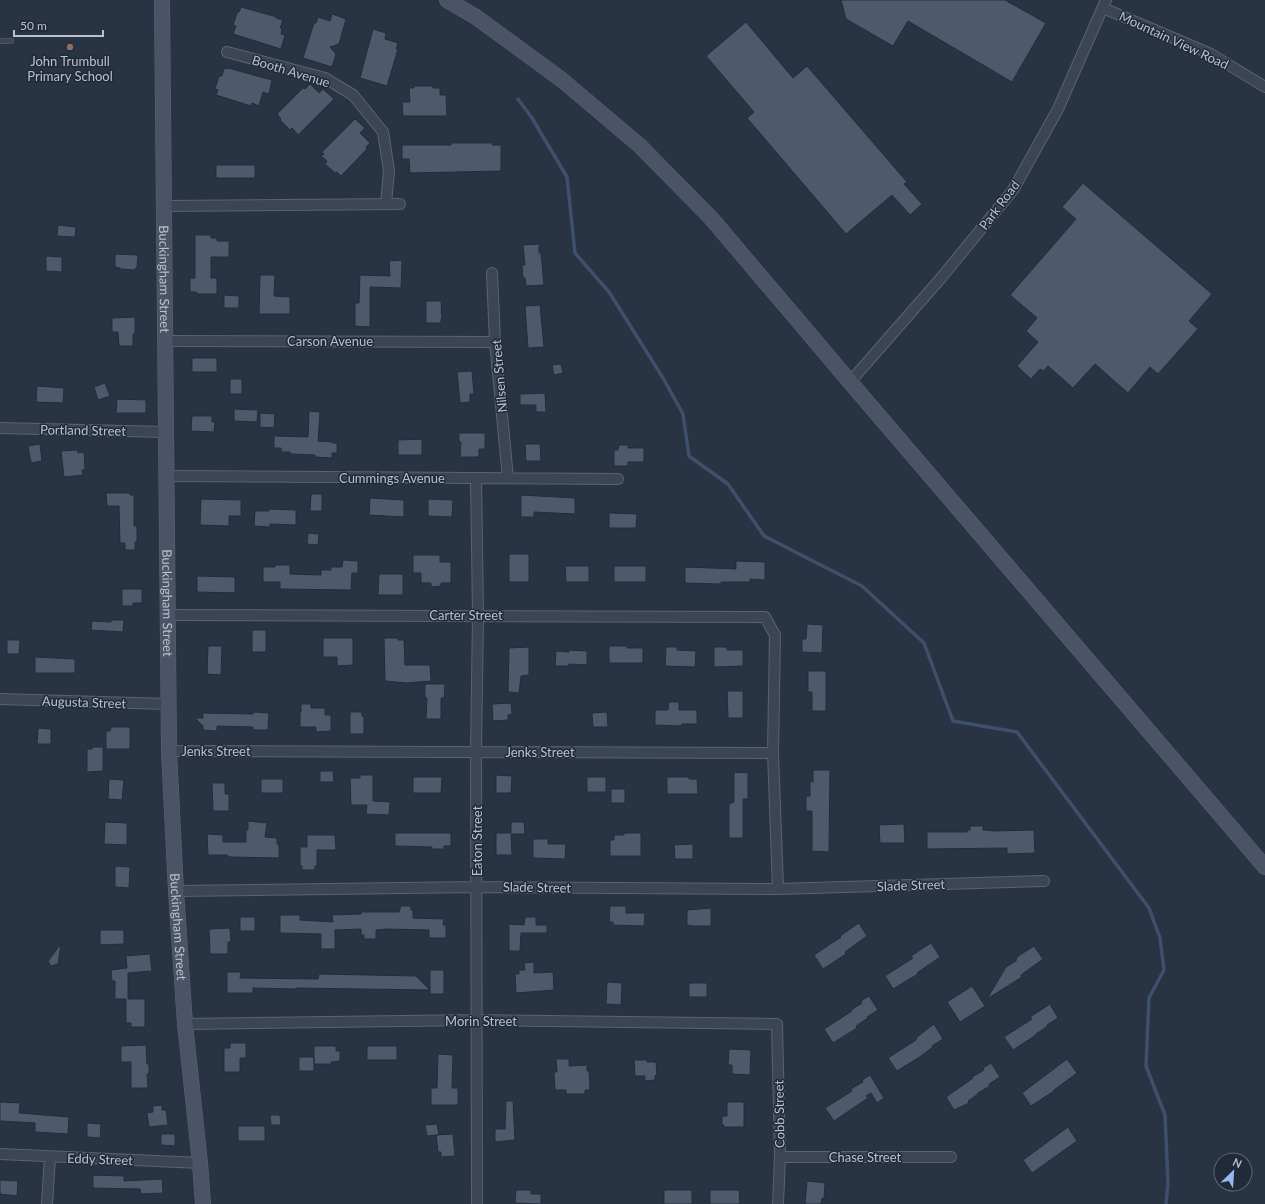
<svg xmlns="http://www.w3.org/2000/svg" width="1265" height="1204" font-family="Lato,sans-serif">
<rect width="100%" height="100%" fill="#283344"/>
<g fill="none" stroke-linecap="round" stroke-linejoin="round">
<path stroke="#3e506c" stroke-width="3.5" d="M518,99L532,118L567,177L575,253L609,292L663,378L683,414L689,456L728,484L764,536L862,586L924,643L953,721L1017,732L1149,908L1160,938L1164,970L1149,998L1146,1066L1165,1115L1168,1183L1166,1204"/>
</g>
<path fill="#4e5a6c" stroke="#232c3b" d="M841,0H1005L1046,23L1012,82L908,21L893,46L846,19Z
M241,7L277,17L276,18L283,20L280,28H282L281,34L285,35L281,49L233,34L236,26L233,25L237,13L239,12Z
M332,14L346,19L339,44L330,47L336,54L332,67L303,58L314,23H316L318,17L330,21Z
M746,22L793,78L807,66L907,182L904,184L922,204L910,215L892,195L846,234L747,118L754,112L706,56Z
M373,29L386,33L385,39L398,43L396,49H398L387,86L360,78Z
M224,68L227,69L228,68L272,80L269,94L263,92L259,106L252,103L251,106L216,95L218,90L215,89L219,76H222Z
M310,84L319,93L323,89L334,99L298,135L292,128L290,130L280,120L281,119L277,114L303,88L305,89Z
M414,86H433V88H440V95H446L447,116H403L402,102H410L409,88H414Z
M355,119L365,128L360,133L370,143L366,147L367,149L341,176L337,172L335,173L325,164L327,161L321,156L324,154L322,152Z
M451,143H492V145H501V171L410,173L409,159H402V145H451Z
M216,165H255V178H216Z
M1083,183L1212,294L1189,321L1198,329L1158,374L1150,367L1128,393L1095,364L1073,388L1048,366L1044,371L1040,369L1031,379L1017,366L1038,342L1026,331L1037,318L1010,295L1076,219L1062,207Z
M58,225L76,227L75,237L57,236Z
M195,235H211V238H217V241H229V257H211V278H217V294H198L196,292H190V278H195Z
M539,244V253H541L544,285L526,286L525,278H523L522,265H525L523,245Z
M115,254L138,255L137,267L134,270L121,269L120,268L115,267Z
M46,256L62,257V272L46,271Z
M402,260L401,288L370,287V327L355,326V303H359L360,275L390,276L389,261Z
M260,275H275L274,296L290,297V314H259Z
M224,295L239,296V308H224Z
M426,301H441L442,319H441V323H426Z
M540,305L544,347L528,348L525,306Z
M135,317V334H133V346H119L118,332H112V318Z
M192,358H217V372H192Z
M561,364L563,373L554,375L552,365Z
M472,371L474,394H470V402L460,403L457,372Z
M230,379H242V394H230Z
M105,383L110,396L98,400L94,387Z
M37,386L64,388L63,403L36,402Z
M545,393L546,412H536V405H520V394Z
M117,399L146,400V413H116Z
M234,409L258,410L257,422L234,421Z
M309,411L320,412L318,441L332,442V443H337V453H332V458L315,457V455L290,454V452H281V448H274V436L308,437Z
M260,413L275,414L274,428L260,427Z
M192,416H212V422H215L214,432L191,431Z
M459,433H485V449H479V457H460L461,442H459Z
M422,439V455H398V440Z
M40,444L42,461L31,463L28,446Z
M525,444H540L541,461H526Z
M619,445H628V448H644V462H628V466H614V450H618Z
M77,450L78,453L84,452L85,470H82L83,475L64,477L61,451Z
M106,493H130V495H134V526H137V542H135V550H125V543H120L119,506H107Z
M311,494H322V511H310Z
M521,495L575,498V514L534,512V517H521Z
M370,498L404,500V517L369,515Z
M201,499L241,500V516H229V526L200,525Z
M428,499L453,500L452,517L428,516Z
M269,509L296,510V525L270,524V527L254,526L255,511H269Z
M609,513L637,514L636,528H609Z
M308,533L319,534L318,545L307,544Z
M509,554H529V582H509Z
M413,555H440V562H451V583H441V586L431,587V583H421V573H413Z
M343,560L358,561V573H352L351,590L280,589V582H263V567H275V565H290V574L321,575V570H331V567H342Z
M736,561L765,562V580L750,579V582H721V584L685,583V567L736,569Z
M565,566H589V582H566Z
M614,566H646V582H614Z
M379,574H403V595H378Z
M197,576L235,577V593L197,592Z
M122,589H142V603H133V606H122Z
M111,620H124L123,632L91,630L92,621L111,622Z
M807,624L823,625L822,653L802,652V639H806Z
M252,630H266V652H252Z
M323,638H353V665L337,666V657H323Z
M384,638H398V640H404L405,665H430L431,681L406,683L385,681Z
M7,640H20L19,654H7Z
M208,646H222L221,675L207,674Z
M609,646H627V648H643V663H609Z
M529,647V675L521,676L519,693L508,692L509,648Z
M666,647H677V650L696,651L695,667L665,666Z
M714,647H727V650H743V666L714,667Z
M569,650L587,651V665L569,664V666H555L556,651L569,652Z
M35,657L75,659V673H35Z
M808,671H826V711H812V692H808Z
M425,684H445L444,698H441V719H426L427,698H425Z
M727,691H743V718H728Z
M669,702H679V710H697V724H682L681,726L655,725V710H668Z
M511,703L512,714L508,715V720L493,721L492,704Z
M301,704H311V708H325V715H331V731L316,732V727H300V713L301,712Z
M254,712L269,713L268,730H253V727L217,726V731L203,730V726L195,718H203V713L253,714Z
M350,712H362V716H364V734H350Z
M607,712L608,727H593L592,713Z
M111,727H130V749H106V731H110Z
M38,728L51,729V744H37Z
M92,747H103V771L87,772V749H92Z
M813,770H830L829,852L812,851V811H806V796H810V781L813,782Z
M320,771H333L334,782H320Z
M734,772L748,773V799H743V838H729V804L734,802Z
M360,775H373V801L390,802L389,815L366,814L367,805H351L350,778H360Z
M496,775L512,776L511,793H496Z
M413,777H442L441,793H413Z
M587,777H606V792H587Z
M667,777H689V779H697L698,794H667Z
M109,779L124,780L122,800L108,799Z
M261,779H283V793H261Z
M212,783H225V794H229V811H213Z
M611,789H625V803H611Z
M248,821L267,823L265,837L277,838V844H279V858L230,857L227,855H208L207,834L223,835V842H246V830H248Z
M105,822L127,823V845L104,844Z
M511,822H524L525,834H511L512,855H496V833H511Z
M904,824L905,843H880L879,825Z
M970,826H983V830L994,831L1034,830L1035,853L1007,854V848L927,849V832H967V830H970Z
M395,833H451V846H444V849H432V847L395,846Z
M624,833H641V856H610V840H614V835H624Z
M307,835H335L336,850H317V866H315V870H302V866H300V847H307Z
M533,839H548V844H566L565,859L533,858Z
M693,844V859H675L674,845Z
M115,866L130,867L129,888L115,887Z
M401,906H411V910H413V918L444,919L443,925H446V938H429V930L387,929L376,930V939H364V935H361V929L335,930V949H321V934L280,933V915H300V920L333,922L332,915L361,914V912H399Z
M610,906H626V913H645L644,926L613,925V922H609Z
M711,908V926H692L687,925V910Z
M240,917H255V931H240Z
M525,917H536V925H547V933H521L520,951H509V924L524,925Z
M859,923L867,936L845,952L846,954L823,969L814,955L841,937L840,936Z
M230,928L231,942H228V954H210L209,929Z
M100,930H124V944L100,945Z
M931,943L940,957L917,973L918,974L893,989L885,976L913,958L911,956Z
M61,944L58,964L51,966L48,961Z
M1034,946L1043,959L1021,975L1022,977L987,999L1006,967L1016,961L1017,957Z
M150,954L152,971L128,973V999H145V1027H131V1023H126V999H115V981H112L111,970L127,968L126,956Z
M534,962V973L553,972L554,990L516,993L515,974H519V970H525L524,963Z
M430,970H444V994H430V990L296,988V989L253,988V993H227V972H241L240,978L318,979L319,974L416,976L430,990Z
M607,982L622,983L621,1005L606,1004Z
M689,983H707V997H689Z
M972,986L985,1006L960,1022L947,1002Z
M869,996L878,1010L867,1017L868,1018L856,1026L857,1028L833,1043L824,1029L852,1011L851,1010L862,1003L861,1001Z
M1050,1004L1058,1018L1047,1025L1048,1026L1036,1034V1035L1013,1050L1004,1037L1032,1019L1030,1017Z
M934,1024L943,1039L932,1046L933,1047L921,1056L897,1071L888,1058L916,1040L917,1037Z
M230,1043H246V1058H240V1072H224V1048H230Z
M146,1045L147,1064H149V1074H147L148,1088H131V1062H121V1046Z
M314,1046H336V1051H340V1061L331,1062L332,1064H314Z
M367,1046H397V1060H367Z
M729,1049L751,1050L750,1075L732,1074V1065H728Z
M438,1054L453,1055L452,1088H458V1105H431V1088H437Z
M299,1057H314V1071H299Z
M556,1059H569V1066L587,1065V1071H589L590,1090H585V1094H566V1090H555L554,1072H557Z
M1067,1059L1077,1073L1054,1090V1091L1031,1106L1022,1093Z
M634,1060H647V1062H656L657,1074L655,1076V1080L645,1081V1076H635Z
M991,1063L1000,1077L989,1084L990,1086L978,1093V1094L968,1101L969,1103L954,1110L946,1097L973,1078L972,1077L984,1070L983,1068Z
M870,1075L884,1098L877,1103L871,1093L866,1096L868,1098L834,1121L825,1108L852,1091L851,1089L863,1082L862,1080Z
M506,1101H513L515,1140L495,1142V1129H505Z
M0,1102L20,1103L19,1113L69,1117L68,1134L35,1132V1123L0,1121Z
M727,1102H744V1127H723L724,1125H722V1116H727Z
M162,1105V1110H166L168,1125L149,1127L147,1113L153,1112V1106Z
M270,1115H280L281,1125H271Z
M87,1123L101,1124L100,1138L87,1137Z
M437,1124L439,1135H436L453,1134L455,1156L441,1157V1152H438L436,1135L427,1136L425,1125Z
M238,1126H265V1141H238Z
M1068,1127L1077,1141L1032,1173L1023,1160Z
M161,1134H175V1146L161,1145Z
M93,1175L124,1176V1181L162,1179L163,1193L141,1194L140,1189L93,1188Z
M0,1180L18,1181L17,1196L0,1194Z
M807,1181L825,1183L824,1199L822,1198L821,1204H805Z
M516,1190H531V1194H541V1204L515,1203Z
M664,1190H692V1204H664Z
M710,1190H739L740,1204H710Z"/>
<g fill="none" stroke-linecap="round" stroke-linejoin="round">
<g stroke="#5b6371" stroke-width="6">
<path id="service" d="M0,41H11"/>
</g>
<g stroke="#5b6371" stroke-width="12">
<path id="minor" d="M1103,8L1211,54L1265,87
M227,52L325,78L353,95L383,132L389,171L386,204
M164,206L400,204
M492,273L495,342L508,478
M165,341L495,342
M850,382L941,278L1013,190L1058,109L1106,0
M0,428L166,432
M166,476L618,479
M476,478L478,615L476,751L477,1204
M167,615L765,617L775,635L773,753L778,889L477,887L176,891
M0,699L168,704
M169,751L773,753
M778,889L1044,881
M185,1024L476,1020L777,1024L780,1157L778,1204
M0,1154L200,1163
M780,1157H951
M47,1204L50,1157"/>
</g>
<g stroke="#5b6371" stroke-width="16">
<g id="secondary">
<path id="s1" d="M162,0L169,751L176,891L185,1024L200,1163L203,1204"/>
<path d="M447,0L476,17L562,80L639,145L711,218L850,382L1265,867"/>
</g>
</g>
<use href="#service" stroke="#3c4553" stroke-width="5"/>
<use href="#minor" stroke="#3c4553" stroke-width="10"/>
<use href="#secondary" stroke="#4a5466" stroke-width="15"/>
</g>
<circle fill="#8d6e63" stroke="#212a39" stroke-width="1.5" cx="70" cy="47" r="4"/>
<g text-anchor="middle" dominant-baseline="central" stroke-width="3" stroke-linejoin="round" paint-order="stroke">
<g font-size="13" fill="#bac1cd" stroke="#212a39">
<text transform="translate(1174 40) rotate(25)">Mountain View Road</text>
<text transform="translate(291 71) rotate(17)">Booth Avenue</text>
<text transform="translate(999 205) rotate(-53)">Park Road</text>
<text stroke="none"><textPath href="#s1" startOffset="279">Buckingham Street</textPath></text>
<text x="330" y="341">Carson Avenue</text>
<text transform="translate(499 376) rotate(-95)">Nilsen Street</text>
<text transform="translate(83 430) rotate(1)">Portland Street</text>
<text x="392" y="478">Cummings Avenue</text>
<text stroke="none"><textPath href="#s1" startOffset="603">Buckingham Street</textPath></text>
<text x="466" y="615">Carter Street</text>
<text transform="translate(84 702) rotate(2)">Augusta Street</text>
<text x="216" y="751">Jenks Street</text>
<text x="540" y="752">Jenks Street</text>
<text transform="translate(477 841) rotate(-90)">Eaton Street</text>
<text transform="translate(911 885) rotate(-2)">Slade Street</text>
<text transform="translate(537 887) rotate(1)">Slade Street</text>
<text stroke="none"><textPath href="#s1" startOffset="927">Buckingham Street</textPath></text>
<text x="481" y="1021">Morin Street</text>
<text transform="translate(779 1114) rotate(-91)">Cobb Street</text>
<text x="865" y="1157">Chase Street</text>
<text transform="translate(100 1159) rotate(2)">Eddy Street</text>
</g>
<g font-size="13" fill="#bac1cd" stroke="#212a39">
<text x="70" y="61">John Trumbull<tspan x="70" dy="15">Primary School</tspan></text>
</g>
</g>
<g transform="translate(1233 1172) rotate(25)"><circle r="19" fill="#212a39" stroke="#5e6674"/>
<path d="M0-3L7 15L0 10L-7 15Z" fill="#94b8f7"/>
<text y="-6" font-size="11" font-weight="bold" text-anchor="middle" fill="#bac1cd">N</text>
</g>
<path d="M14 30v6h89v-6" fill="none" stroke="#bac1cd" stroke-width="2"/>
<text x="20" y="30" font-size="12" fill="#bac1cd" stroke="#212a39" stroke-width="3" paint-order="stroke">50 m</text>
</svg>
